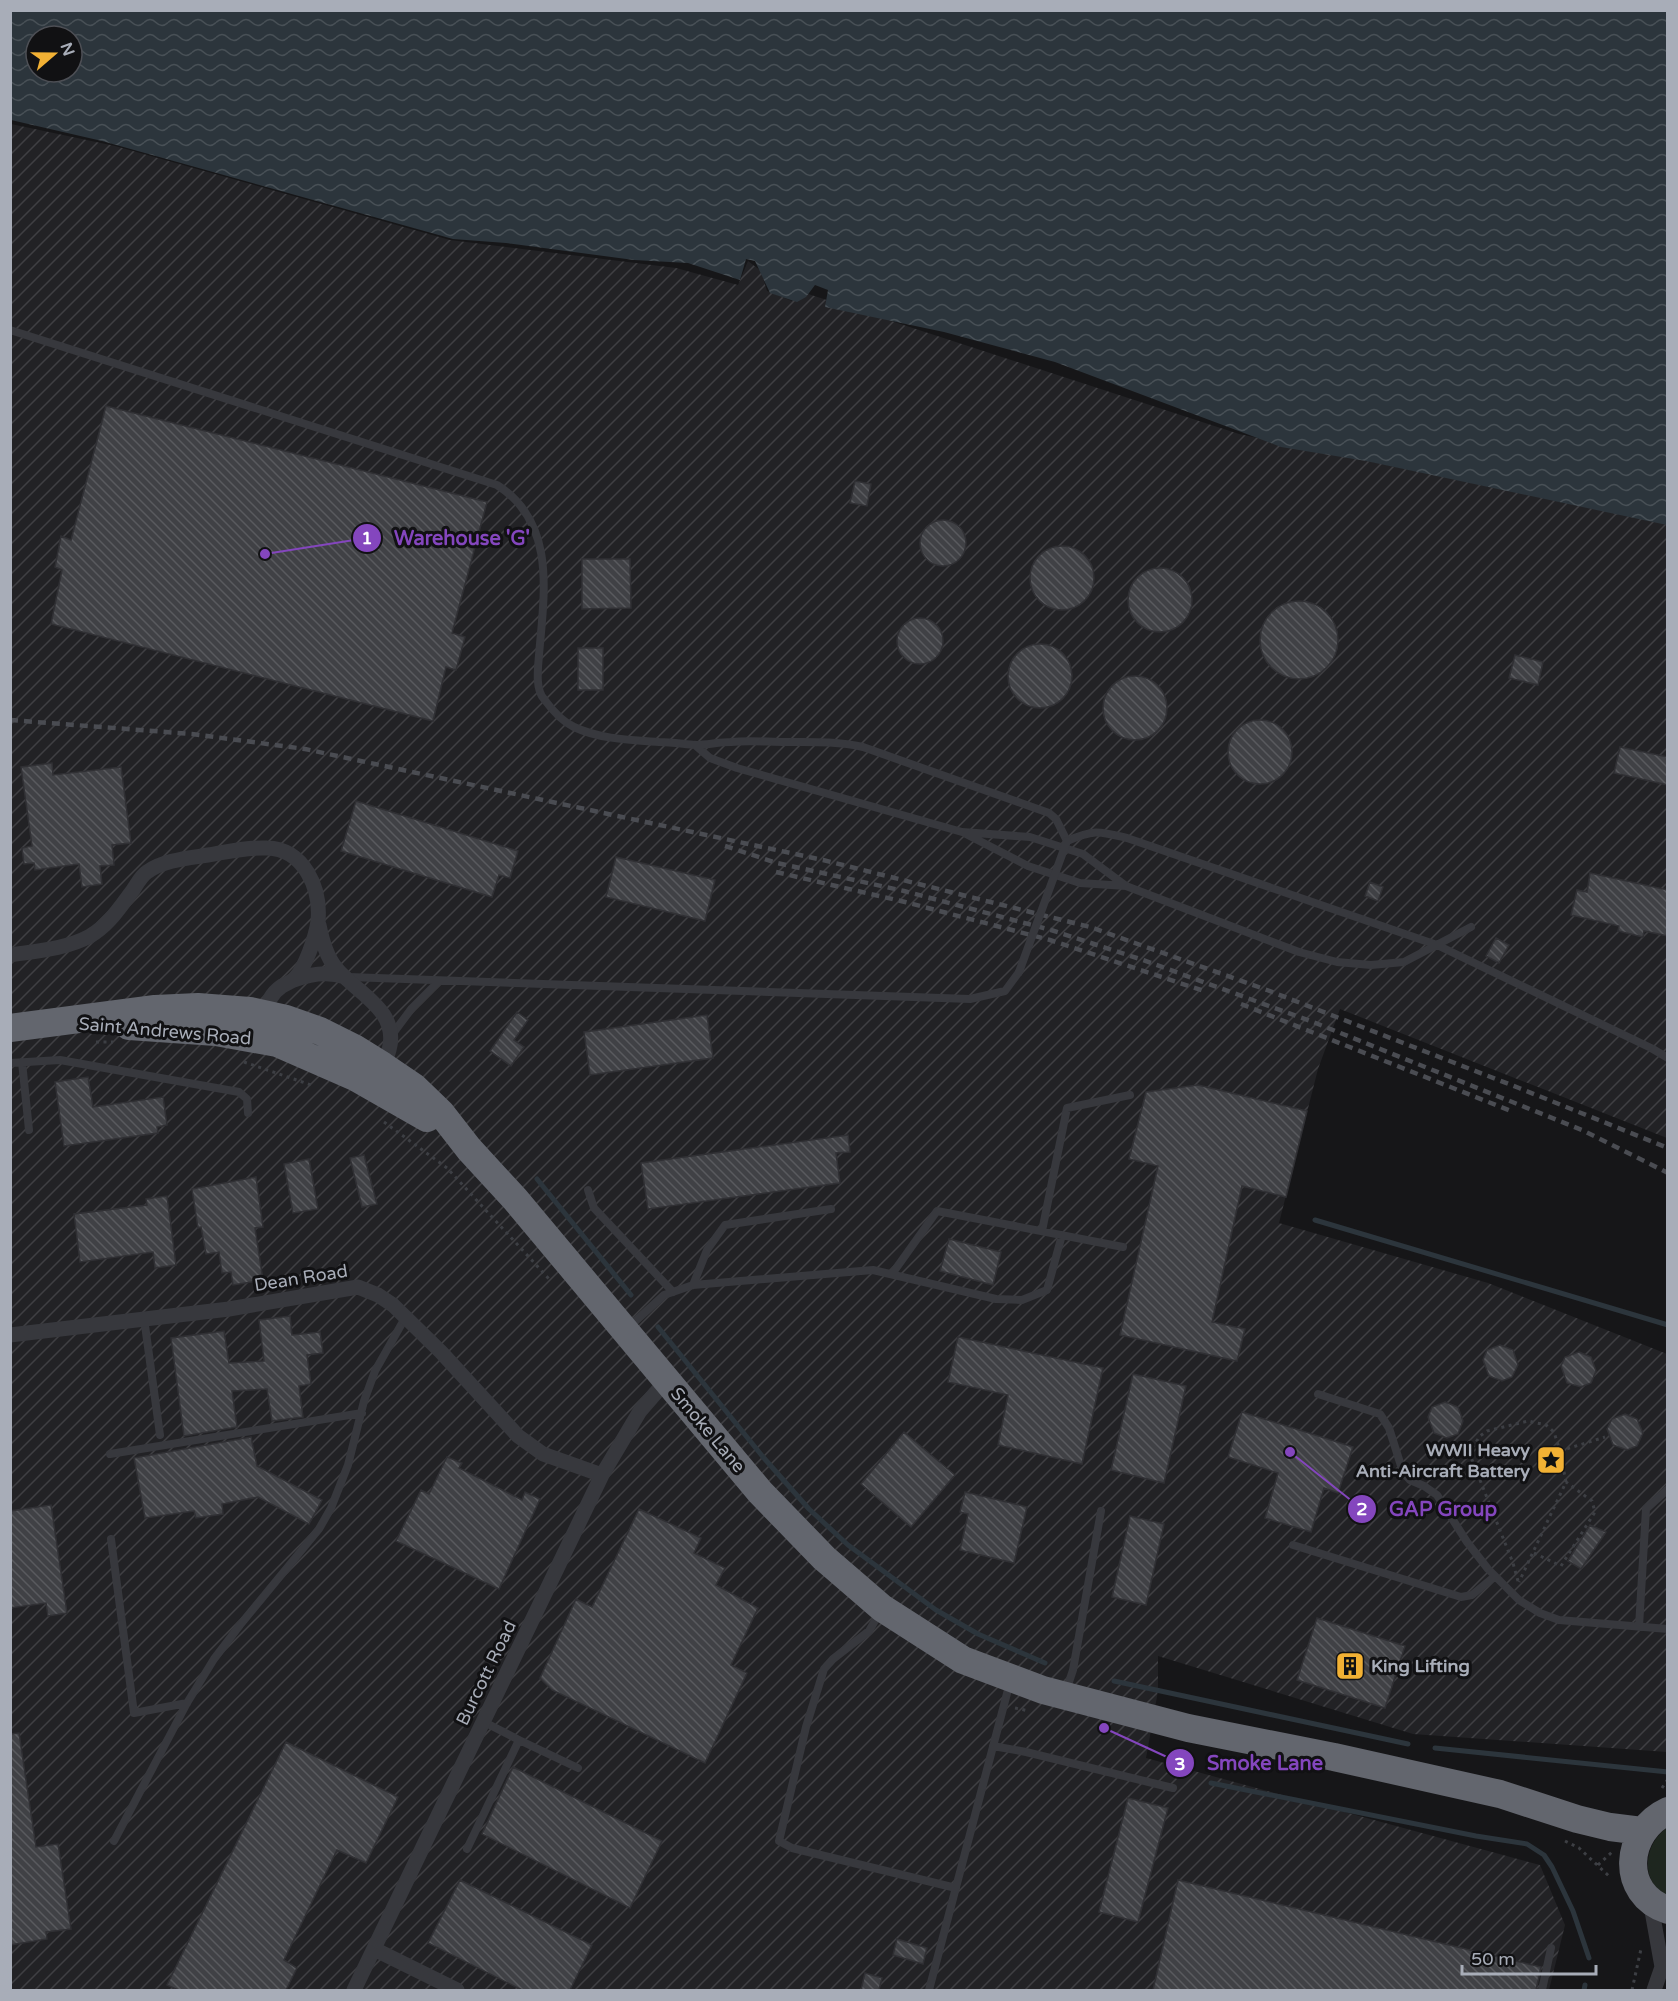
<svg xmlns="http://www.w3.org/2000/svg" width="1678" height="2001" font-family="'Varela Round',sans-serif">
<defs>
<pattern id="industrial-furrows" width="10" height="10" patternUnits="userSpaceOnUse" patternTransform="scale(1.5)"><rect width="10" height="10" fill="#222225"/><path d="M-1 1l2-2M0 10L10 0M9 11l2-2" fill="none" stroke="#3f3f43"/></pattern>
<pattern id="water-waves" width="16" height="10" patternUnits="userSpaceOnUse" patternTransform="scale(1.5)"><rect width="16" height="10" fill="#2c353c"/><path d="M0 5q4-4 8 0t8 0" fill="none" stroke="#485056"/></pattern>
<pattern id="building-back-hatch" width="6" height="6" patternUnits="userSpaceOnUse" patternTransform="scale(1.5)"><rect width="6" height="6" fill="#404145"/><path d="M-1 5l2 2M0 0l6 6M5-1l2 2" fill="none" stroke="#595a5e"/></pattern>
</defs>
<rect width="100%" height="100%" fill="#161618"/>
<path fill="url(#industrial-furrows)" d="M11,124L115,146L450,240L676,268L738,285L748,261L761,271L767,291L792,301L796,290L1239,434L1667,524V1138L1340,1009L1318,1069L1279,1223L1488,1283L1667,1354V1752L1413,1734L1158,1656V1691L1146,1758L1540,1865L1565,1925L1549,1990H11Z"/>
<path fill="#1e261f" d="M1667,1828V1895C1639,1882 1644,1843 1667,1828Z"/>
<path fill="url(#water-waves)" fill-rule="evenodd" d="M11,10L1667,11V525L1366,461L1281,447L1055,362L944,332L825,307L828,290L815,285L806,297L797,302L770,293L755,261L746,259L740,280L688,263L634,260L506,243L453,239L102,141L11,120ZM36,36H72V72H36Z"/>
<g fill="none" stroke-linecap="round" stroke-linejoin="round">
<path stroke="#2c353c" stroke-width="5" d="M537,1179L631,1295
M1315,1220L1668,1325
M658,1327L763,1457L809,1509L848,1545L936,1610L978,1634L1045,1663
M1114,1681L1408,1744
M1435,1748L1668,1772
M1211,1783L1476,1836L1527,1844L1544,1855L1552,1867L1573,1911L1589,1958
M1584,1990L1585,1985"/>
</g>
<path fill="url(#building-back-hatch)" stroke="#303034" stroke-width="1.5" d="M106,406L487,502L452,633L465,637L456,670L446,667L433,721L51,624L62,570L55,567L61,536L71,540Z
M855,481L871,484L867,506L850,503Z
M920 543a23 23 0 1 1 46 0a23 23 0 1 1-46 0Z
M1030 578a32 32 0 1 1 64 0a32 32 0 1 1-64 0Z
M582,559H630L631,608L582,609Z
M1128 600a32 32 0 1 1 64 0a32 32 0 1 1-64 0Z
M1260 640a39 39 0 1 1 78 0a39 39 0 1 1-78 0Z
M897 641a23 23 0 1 1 46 0a23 23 0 1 1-46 0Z
M1008 676a32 32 0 1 1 64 0a32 32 0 1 1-64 0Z
M578,648H603V690H578Z
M1515,655L1543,662L1538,685L1509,678Z
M1103 708a32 32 0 1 1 64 0a32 32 0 1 1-64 0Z
M1228 752a32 32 0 1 1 64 0a32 32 0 1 1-64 0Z
M1620,747L1668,757V785L1614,773Z
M52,763L53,775L121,767L131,843L112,845L114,865L100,866L102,884L82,887L79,864L35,870L34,863L24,864L22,848L32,846L21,767Z
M356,801L518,851L510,878L499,875L492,897L341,851Z
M616,857L715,880L705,921L606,897Z
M1590,873L1668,890V936L1644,931L1643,937L1618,931L1619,926L1571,915L1577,890L1587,892Z
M1370,882L1383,887L1378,901L1365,896Z
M1496,938L1509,945L1499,963L1486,956Z
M517,1012L528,1020L514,1040L524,1047L511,1066L490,1051Z
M707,1015L713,1058L590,1075L584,1032Z
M88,1077L93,1107L163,1097L167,1125L157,1127L158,1133L64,1146L55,1082Z
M1198,1085L1307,1111L1286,1197L1242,1186L1212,1322L1245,1329L1237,1361L1120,1335L1158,1166L1129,1159L1146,1092Z
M848,1135L850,1152L836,1153L840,1183L648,1209L641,1163Z
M364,1155L377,1204L362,1207L350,1158Z
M309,1159L318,1209L293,1213L284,1164Z
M256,1177L263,1227L255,1228L263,1280L233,1285L231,1272L222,1273L219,1252L206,1254L201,1227L198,1228L192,1189Z
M167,1196L176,1265L155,1268L153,1252L80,1262L74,1214L147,1205L146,1199Z
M949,1239L1001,1252L993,1285L940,1271Z
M290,1316L292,1335L320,1332L323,1353L307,1355L311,1384L299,1386L303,1417L272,1421L267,1389L232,1391L237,1427L184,1436L171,1338L224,1331L229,1363L264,1361L259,1320Z
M958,1337L1103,1368L1082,1464L998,1445L1008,1395L948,1382Z
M1500,1345L1513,1350L1518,1365L1512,1377L1502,1381L1489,1376L1483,1360L1487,1350Z
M1579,1352L1591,1357L1596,1371L1591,1383L1581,1387L1567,1383L1561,1366L1565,1357Z
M1133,1374L1186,1386L1164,1483L1111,1470Z
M1445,1402L1458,1407L1463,1421L1458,1434L1447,1438L1434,1433L1428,1417L1432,1407Z
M1242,1412L1353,1447L1338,1493L1324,1488L1311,1532L1265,1518L1278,1473L1228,1457Z
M1625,1414L1637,1419L1643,1433L1637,1446L1627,1450L1613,1445L1607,1429L1612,1419Z
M904,1432L955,1475L911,1527L861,1484Z
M251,1437L257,1466L322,1500L309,1524L258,1497L222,1504L223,1514L196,1518L194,1511L145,1518L134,1458Z
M447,1457L462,1463L459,1468L522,1500L525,1492L540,1499L499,1589L396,1541L421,1490L429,1494Z
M965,1492L1027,1507L1014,1563L960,1550L968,1514L960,1512Z
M51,1505L67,1613L48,1616L46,1603L10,1608V1511Z
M639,1509L701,1538L694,1553L725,1568L716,1585L758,1608L731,1665L747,1673L705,1763L552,1690L540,1678L576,1599L592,1607Z
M1130,1516L1164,1524L1146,1605L1112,1597Z
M1590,1525L1606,1532L1581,1569L1568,1561Z
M1317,1618L1405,1646L1385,1708L1297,1680Z
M19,1733L36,1847L58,1844L71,1929L46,1932L47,1939L10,1945V1734Z
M286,1742L398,1797L366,1863L337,1850L284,1960L297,1968L286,1990H178L167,1985Z
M513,1767L662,1841L630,1908L482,1834Z
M1128,1798L1168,1808L1138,1922L1099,1912Z
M460,1880L592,1945L570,1990H522L428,1943Z
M1178,1880L1541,1967L1536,1990H1153Z
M897,1939L927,1948L923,1964L893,1955Z
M865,1973L882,1978L879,1990H861Z"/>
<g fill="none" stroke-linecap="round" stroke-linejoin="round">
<path stroke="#3d3f44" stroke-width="3" stroke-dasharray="3 4.5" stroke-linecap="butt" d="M96,1042H113
M244,1062L314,1086
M384,1122L447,1168L550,1280
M1560,1451L1605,1437
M1534,1553L1561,1566L1595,1512L1592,1501L1566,1482
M1518,1581L1513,1563L1470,1455L1472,1448L1480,1436L1487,1431L1528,1421L1546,1425L1554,1432L1560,1451L1566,1482L1519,1582
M1015,1708L1029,1711
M1662,1788L1668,1779
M1565,1841L1579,1848L1611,1878
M1598,1865L1612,1852
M1632,1990L1641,1949"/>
<path stroke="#37383d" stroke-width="8" d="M10,330L497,485C557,523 544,595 539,655C538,668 535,689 544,699C552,710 561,721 574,727C599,739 631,740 659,742C671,742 683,744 695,745C707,745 719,742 731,742C749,740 768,742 786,742C812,742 837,741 863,747L1049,813L1056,819L1067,841C1094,829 1099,831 1127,838L1437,945L1651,1048L1668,1058
M695,745L710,758L737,768L962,832L1030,837L1083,854L1126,886L1299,952L1337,962L1371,965L1404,962L1471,927
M966,834L1028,866L1080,883L1126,886
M349,977L970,999L1005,991L1019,972
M391,1036L412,1008L439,981
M22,1062L29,1130
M10,1063L60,1060L239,1092L247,1099L248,1113
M588,1190L594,1208L673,1292
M1042,1231L1067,1108L1130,1095
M892,1274L937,1211L1123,1247
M693,1285L707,1250L725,1225L831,1209
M144,1318L160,1435
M630,1326L664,1295L693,1285L873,1270L996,1299L1022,1300L1047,1290L1062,1235
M1318,1394L1380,1414L1389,1428L1403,1472L1410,1480L1424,1486L1437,1495L1467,1542L1488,1569L1519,1600L1540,1613L1559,1620L1668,1629
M110,1454L362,1413
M111,1539L134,1713L187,1703
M1293,1545L1461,1597L1472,1595L1495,1576
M880,1612L869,1631L833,1659L824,1669L806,1727L779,1841L792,1848L956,1888
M1639,1627L1646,1509L1668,1489
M1066,1691L1073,1670L1101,1511
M519,1740L578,1768
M993,1746L1026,1752L1173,1788
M114,1841L187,1703L214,1659L240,1625L319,1529L331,1508L348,1465L364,1401L375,1371L405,1318
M467,1849L519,1740L484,1722
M929,1990L1010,1682
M1542,1990L1551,1948"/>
<path stroke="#37383d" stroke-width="15" d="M319,925C322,940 326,956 336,968C356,993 400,1010 389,1050C387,1058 384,1065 379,1070
M10,955C37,951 66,949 90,936C109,925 120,907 133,890C137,884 141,876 147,872C163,860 189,858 208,855C227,852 247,847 267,848C304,849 321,888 318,921C316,936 305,969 294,979C291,982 286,984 282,986C270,994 265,1007 264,1021
M294,980C310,974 328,971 345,977
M10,1335L229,1309L358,1287L378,1295L393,1305L441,1352L518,1436L543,1454L602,1475
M1650,1900L1662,1967
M374,1949L457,1990
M354,1990L602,1475L640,1411L666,1381
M1654,1990L1662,1967L1668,1960"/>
<path stroke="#63666e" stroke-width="28" d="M129,1026L216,1032L277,1043L357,1078L427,1118
M10,1028L155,1009L198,1007L250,1011L286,1019L320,1031L354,1048L383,1066L414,1087L441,1113L469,1149L515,1199L760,1492L824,1558L882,1608L963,1660L1043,1690L1188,1728L1334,1757L1500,1794L1577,1819L1610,1827L1642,1831
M1668,1811C1624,1831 1619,1894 1668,1910"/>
<path stroke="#4a4c52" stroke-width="4.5" stroke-dasharray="8 6" stroke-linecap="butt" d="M10,720L192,734L305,749L823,860L1090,927L1267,990L1519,1088L1668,1148
M725,846L777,863L904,891L1051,930L1143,960L1313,1022L1582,1130L1668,1173
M776,872L905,902L1050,940L1204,991
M1241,1004L1511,1111"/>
<path stroke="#37383d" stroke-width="8" d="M1019,972L1067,841"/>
</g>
<defs>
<g id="sight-square" transform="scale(1.5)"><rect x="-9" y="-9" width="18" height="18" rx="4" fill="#f2b134" stroke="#111113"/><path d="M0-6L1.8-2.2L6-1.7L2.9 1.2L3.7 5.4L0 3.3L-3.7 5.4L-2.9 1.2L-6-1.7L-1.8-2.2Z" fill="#111"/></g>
<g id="building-square" transform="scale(1.5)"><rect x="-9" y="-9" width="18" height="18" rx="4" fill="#f2b134" stroke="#111113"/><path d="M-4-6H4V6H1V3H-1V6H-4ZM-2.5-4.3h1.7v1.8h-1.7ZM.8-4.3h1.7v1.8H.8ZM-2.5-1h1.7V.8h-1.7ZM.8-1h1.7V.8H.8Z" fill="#111"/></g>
</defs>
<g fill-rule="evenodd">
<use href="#sight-square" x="1551" y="1460"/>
<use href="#building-square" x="1350" y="1666"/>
</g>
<g text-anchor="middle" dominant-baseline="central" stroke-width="6" stroke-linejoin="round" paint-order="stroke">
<g font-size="18" fill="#a8adb8" stroke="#111113">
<text transform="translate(165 1031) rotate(5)">Saint Andrews Road</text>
<text transform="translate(301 1278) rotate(-9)">Dean Road</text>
<text transform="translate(708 1430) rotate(50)">Smoke Lane</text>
<text transform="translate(486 1673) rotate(-64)">Burcott Road</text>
</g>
<g font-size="18" font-weight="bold" fill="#a8adb8" stroke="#111113" text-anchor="end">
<text x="1530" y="1450">WWII Heavy<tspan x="1530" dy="21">Anti-Aircraft Battery</tspan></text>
<text x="1371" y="1666" text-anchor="start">King Lifting</text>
</g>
</g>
<path fill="none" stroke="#8446be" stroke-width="2" d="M265 554L367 538M1290 1452L1362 1509M1104 1728L1180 1763"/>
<g fill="#8446be" stroke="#111113" stroke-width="2">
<circle cx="265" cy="554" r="6"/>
<circle cx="1290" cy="1452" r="6"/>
<circle cx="1104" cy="1728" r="6"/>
<circle cx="367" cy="538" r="15"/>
<circle cx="1362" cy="1509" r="15"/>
<circle cx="1180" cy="1763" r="15"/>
</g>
<g font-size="18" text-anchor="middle" font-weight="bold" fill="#fff">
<text x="367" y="544">1</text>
<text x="1362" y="1515">2</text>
<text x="1180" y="1770">3</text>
</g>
<g font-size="20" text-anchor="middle" font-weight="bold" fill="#8446be" stroke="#111113" stroke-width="6" stroke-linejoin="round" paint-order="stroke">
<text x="462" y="545">Warehouse 'G'</text>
<text x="1443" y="1516">GAP Group</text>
<text x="1265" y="1770">Smoke Lane</text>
</g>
<rect width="1678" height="2001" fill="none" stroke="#a8adb8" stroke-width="24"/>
<g transform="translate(54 54) rotate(70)"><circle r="28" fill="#111113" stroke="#4d4f55" stroke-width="1.5"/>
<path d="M0-4.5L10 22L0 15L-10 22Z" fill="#f2b134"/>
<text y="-9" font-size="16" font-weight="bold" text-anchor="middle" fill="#a8adb8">N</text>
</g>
<path d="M1462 1965v9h134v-9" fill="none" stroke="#a8adb8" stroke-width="3"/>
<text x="1471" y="1965" font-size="18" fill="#a8adb8" stroke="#111113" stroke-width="4.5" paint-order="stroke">50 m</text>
</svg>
